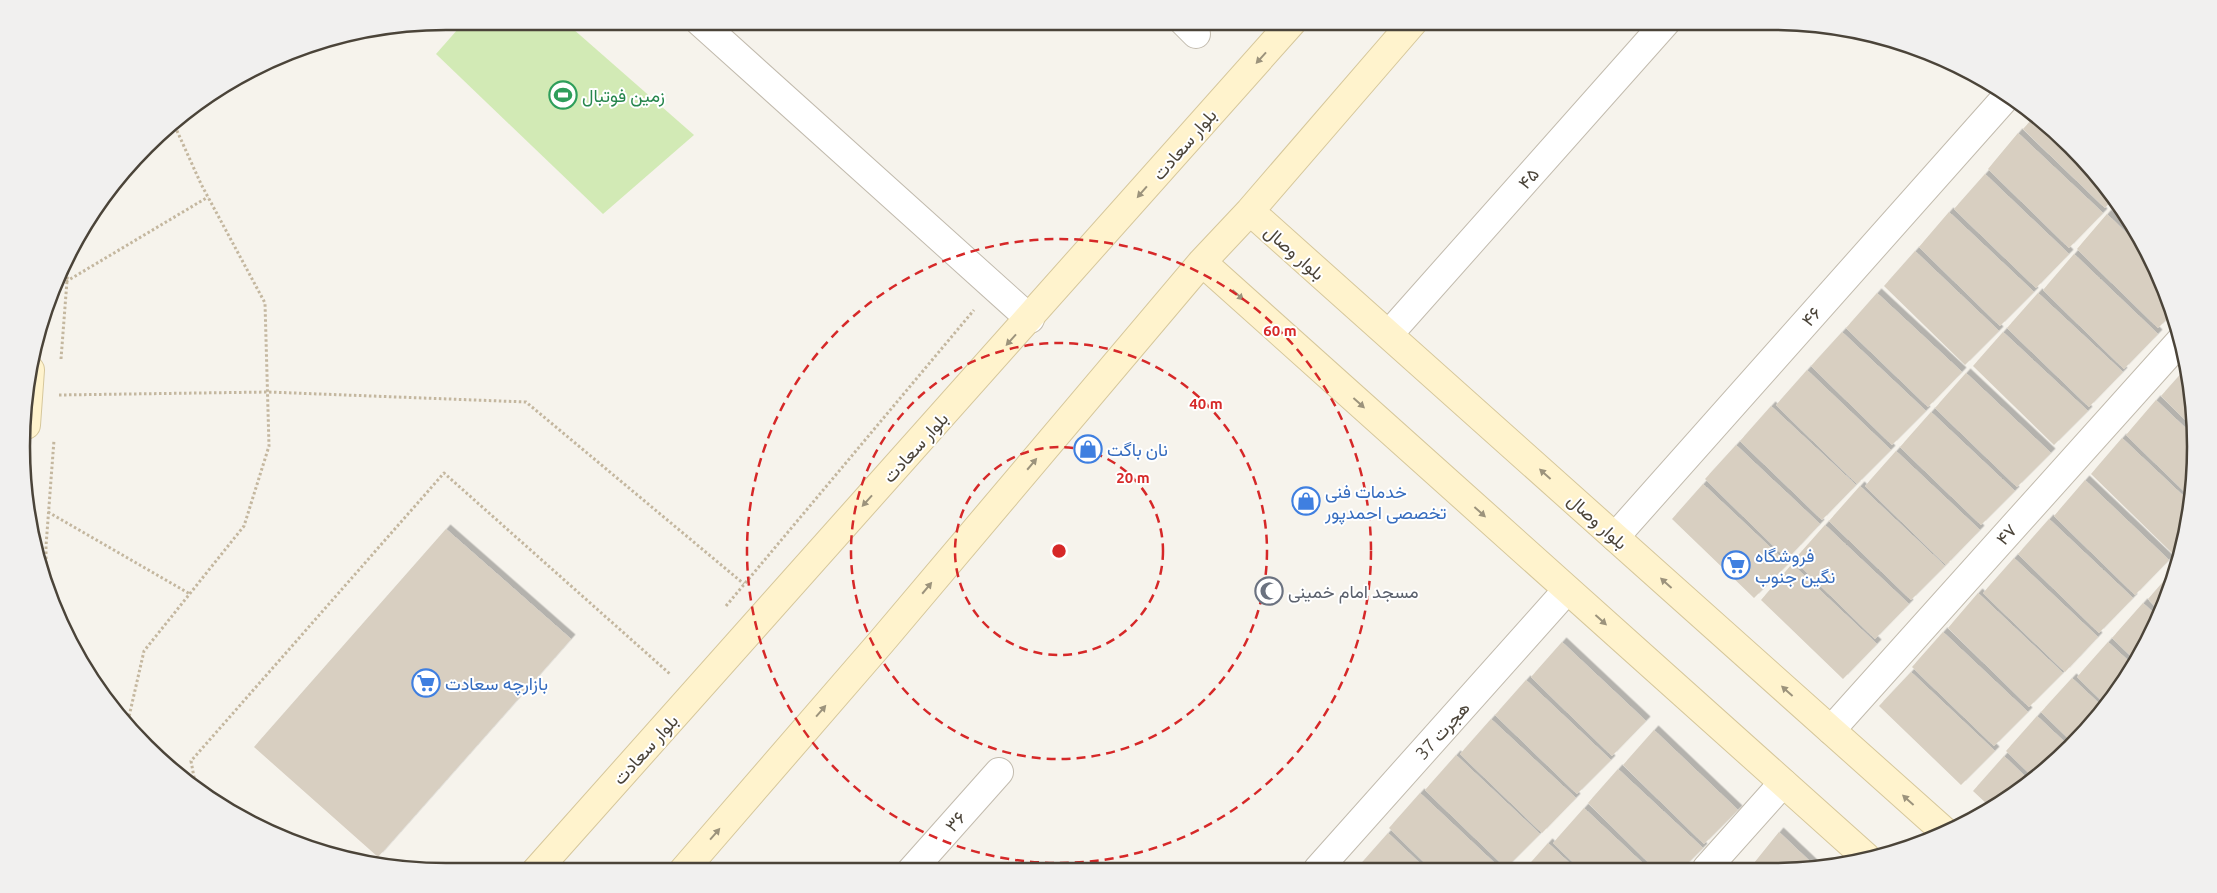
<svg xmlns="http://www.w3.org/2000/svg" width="2217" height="893" font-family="Ubuntu,Vazirmatn,sans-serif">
<defs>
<filter id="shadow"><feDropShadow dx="4.5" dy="-4.5" stdDeviation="0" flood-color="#0004"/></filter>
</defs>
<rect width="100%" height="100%" fill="#f6f3ec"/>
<path fill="#d2eab5" d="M465,21H564L694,135L603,214L436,54Z"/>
<path fill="#d8cfc1" filter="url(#shadow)" d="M2035,116L2051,127L2108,187L2114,198L2105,208L2023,129Z
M2018,133L2103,213L2069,248L1988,169Z
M1985,174L2069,254L2036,288L1954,209Z
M2118,203L2134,230V231L2112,210Z
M1949,212L2034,292L2000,326L1919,247Z
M2107,214L2152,258L2173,313L2158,328L2077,249Z
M1915,251L1999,331L1965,365L1884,286Z
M2074,254L2158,334L2124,369L2043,290Z
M1877,293L1962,372L1928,407L1846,328Z
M2038,293L2123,372L2089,407L2007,328Z
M1842,332L1926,411L1892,445L1811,366Z
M2003,332L2088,411L2054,445L1973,366Z
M2186,368L2195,418L2194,429L2161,396Z
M1807,370L1891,450L1857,484L1776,405Z
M1966,373L2051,453L2017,487L1935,408Z
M2156,400L2194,436L2192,499L2126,435Z
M1771,406L1856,485L1822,520L1740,441Z
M1931,412L2015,491L1981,525L1900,447Z
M2122,438L2192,504L2183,542L2172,553L2091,474Z
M1736,445L1820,524L1787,559L1705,479Z
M1896,451L1980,530L1946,565L1865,486Z
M2085,480L2169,560L2135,595L2054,516Z
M1703,484L1788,564L1754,598L1672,519Z
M1860,486L1945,566L1911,600L1829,521Z
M2049,519L2133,598L2099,633L2018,554Z
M1825,525L1909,604L1875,639L1794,560Z
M446,529L571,639L378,857L254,747Z
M2014,558L2098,637L2065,672L1983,593Z
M1792,564L1877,644L1843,679L1761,600Z
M2177,566L2173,583L2159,611L2148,599Z
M1978,593L2063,673L2029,707L1948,628Z
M2143,603L2157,616L2135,660L2112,638Z
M1943,632L2028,712L1994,746L1912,667Z
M1562,642L1646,721L1612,756L1531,677Z
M2108,642L2133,665L2124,683L2105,704L2077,677Z
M1911,672L1995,751L1961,785L1879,706Z
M2072,678L2103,707L2072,742L2041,712Z
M1526,680L1611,760L1577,794L1495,715Z
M2037,716L2069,746L2051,766L2033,777L2006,751Z
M1491,719L1576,798L1542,833L1460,754Z
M1654,730L1738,810L1704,844L1623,765Z
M1456,755L1540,834L1506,868L1425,790Z
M2004,756L2029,780L1988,805L1973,791Z
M1618,769L1703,848L1683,868L1655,869L1588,803Z
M1420,793L1501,869H1431L1389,828Z
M1584,808L1649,869H1580L1553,843Z
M1779,832L1817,868H1750Z
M1388,833L1426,869H1358L1357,868Z
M1548,843L1576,869H1525Z"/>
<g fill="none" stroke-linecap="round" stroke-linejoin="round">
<g stroke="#c2bbae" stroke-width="30">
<path id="street" d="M699,21L1030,319
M1183,21L1196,34
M1389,334L1667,21
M1615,537L2007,96
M1831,730L2182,339
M1707,868L1783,783
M1318,869L1567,590
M911,871L999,772"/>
</g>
<g stroke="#d6c79b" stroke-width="30">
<path id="secondary" d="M1250,211L1945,832
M1202,262L1866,857
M26,425L30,370
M683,871L882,641L1202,262L1250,211L1414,21
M535,872L1293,21"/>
</g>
<path stroke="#c4b79f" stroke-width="3" stroke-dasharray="2.5 2.5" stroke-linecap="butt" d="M56,283L67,281L208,197
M61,359L69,255
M59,395L268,392L526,402L744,584
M48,512L190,594
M46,584V546L54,440
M726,606L974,310
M128,721L144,651L244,526L269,446L265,303L201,184L173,122
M196,788L191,761L444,473L670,674"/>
<use href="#street" stroke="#fff" stroke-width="28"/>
<use href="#secondary" stroke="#fff3cd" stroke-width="28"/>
</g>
<defs><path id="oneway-solid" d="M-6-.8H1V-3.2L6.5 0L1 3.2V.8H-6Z" transform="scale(1.25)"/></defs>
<g fill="#9c937c">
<use href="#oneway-solid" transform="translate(1261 58) rotate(132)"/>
<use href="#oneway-solid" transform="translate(1142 192) rotate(131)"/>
<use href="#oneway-solid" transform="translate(1238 295) rotate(42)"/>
<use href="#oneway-solid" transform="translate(1011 340) rotate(132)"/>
<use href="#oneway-solid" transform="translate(1359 403) rotate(42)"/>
<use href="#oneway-solid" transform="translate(1032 464) rotate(-50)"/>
<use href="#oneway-solid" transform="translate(1545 474) rotate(-138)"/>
<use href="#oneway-solid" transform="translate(867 501) rotate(132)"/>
<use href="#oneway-solid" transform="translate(1480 512) rotate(42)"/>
<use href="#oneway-solid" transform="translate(1666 583) rotate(-138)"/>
<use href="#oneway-solid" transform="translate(927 588) rotate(-50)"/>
<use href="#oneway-solid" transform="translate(1601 620) rotate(42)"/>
<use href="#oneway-solid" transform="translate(1787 691) rotate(-138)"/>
<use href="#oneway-solid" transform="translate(821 711) rotate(-49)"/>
<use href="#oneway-solid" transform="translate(1908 800) rotate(-138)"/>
<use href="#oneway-solid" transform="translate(715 834) rotate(-49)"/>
</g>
<g fill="none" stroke="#d62828" stroke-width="2.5" stroke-dasharray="9 6">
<circle cx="1059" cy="551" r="104"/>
<circle cx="1059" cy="551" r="208"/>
<circle cx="1059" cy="551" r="312"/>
</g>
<defs>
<g id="stadium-ring" transform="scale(1.4375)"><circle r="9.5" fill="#fff" stroke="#2e9e5b" stroke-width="1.5"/><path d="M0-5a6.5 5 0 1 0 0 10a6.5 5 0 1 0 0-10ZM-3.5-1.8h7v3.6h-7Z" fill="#2e9e5b"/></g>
<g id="shop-ring" transform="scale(1.4375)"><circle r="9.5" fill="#fff" stroke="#3f7fe0" stroke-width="1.5"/><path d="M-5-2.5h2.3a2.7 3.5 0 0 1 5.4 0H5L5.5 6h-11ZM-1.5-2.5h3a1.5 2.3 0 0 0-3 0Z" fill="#3f7fe0"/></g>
<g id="supermarket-ring" transform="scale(1.4375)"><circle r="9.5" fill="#fff" stroke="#3f7fe0" stroke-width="1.5"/><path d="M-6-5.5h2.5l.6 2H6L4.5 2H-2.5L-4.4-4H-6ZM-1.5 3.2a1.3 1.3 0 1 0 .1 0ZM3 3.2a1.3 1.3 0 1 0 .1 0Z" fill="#3f7fe0"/></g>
<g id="mosque-ring" transform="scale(1.4375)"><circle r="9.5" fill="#fff" stroke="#6b7280" stroke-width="1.5"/><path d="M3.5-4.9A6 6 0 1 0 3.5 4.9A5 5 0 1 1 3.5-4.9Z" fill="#6b7280"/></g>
</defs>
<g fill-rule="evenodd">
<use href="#stadium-ring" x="563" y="95"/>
<use href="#shop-ring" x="1088" y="449"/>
<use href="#shop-ring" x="1306" y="501"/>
<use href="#supermarket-ring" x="1736" y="565"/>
<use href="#mosque-ring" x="1269" y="591"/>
<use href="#supermarket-ring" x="426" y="683"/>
</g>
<g text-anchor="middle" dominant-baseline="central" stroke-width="4" stroke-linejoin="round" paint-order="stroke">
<g font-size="18" fill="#27864d" stroke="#fff" text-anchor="start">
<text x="582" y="95">زمین فوتبال</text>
</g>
<g font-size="18" fill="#4b4439" stroke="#fff">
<text transform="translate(1184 144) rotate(-49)">بلوار سعادت</text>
<text transform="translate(1528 178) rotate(-48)">۴۵</text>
<text transform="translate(1295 252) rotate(41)">بلوار وصال</text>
<text transform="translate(1811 316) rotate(-48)">۴۶</text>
<text transform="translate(915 447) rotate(-48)">بلوار سعادت</text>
<text transform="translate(1598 521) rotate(42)">بلوار وصال</text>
<text transform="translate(2006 534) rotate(-48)">۴۷</text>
<text transform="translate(1442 730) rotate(-48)">هجرت 37</text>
<text transform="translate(645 749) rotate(-48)">بلوار سعادت</text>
<text transform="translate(955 821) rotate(-48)">۳۶</text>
</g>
<g font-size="18" fill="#366cbe" stroke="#fff" text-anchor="start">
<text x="1107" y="449">نان باگت</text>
<text x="1325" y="491">خدمات فنی<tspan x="1325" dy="21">تخصصی احمدپور</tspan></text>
<text x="1755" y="555">فروشگاه<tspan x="1755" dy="21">نگین جنوب</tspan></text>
<text x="445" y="683">بازارچه سعادت</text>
</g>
<g font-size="18" fill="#5b616d" stroke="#fff" text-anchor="start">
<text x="1288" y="591">مسجد امام خمینی</text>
</g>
</g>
<path d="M0 0H2217V893H0ZM446 30H1771A416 416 0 0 1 2187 446V447A416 416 0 0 1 1771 863H446A416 416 0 0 1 30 447V446A416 416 0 0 1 446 30Z" fill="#f1f0ef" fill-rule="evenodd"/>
<path fill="none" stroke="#4b4439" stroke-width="2.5" d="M446 30H1771A416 416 0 0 1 2187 446V447A416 416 0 0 1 1771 863H446A416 416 0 0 1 30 447V446A416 416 0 0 1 446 30Z"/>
<circle cx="1059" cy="551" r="8" fill="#d62828" stroke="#fff" stroke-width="2.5"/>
<g font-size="15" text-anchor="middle" font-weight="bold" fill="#d62828" stroke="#fff" stroke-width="4" stroke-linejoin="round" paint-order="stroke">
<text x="1280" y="336">60 m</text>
<text x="1206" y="409">40 m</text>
<text x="1133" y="483">20 m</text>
</g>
</svg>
